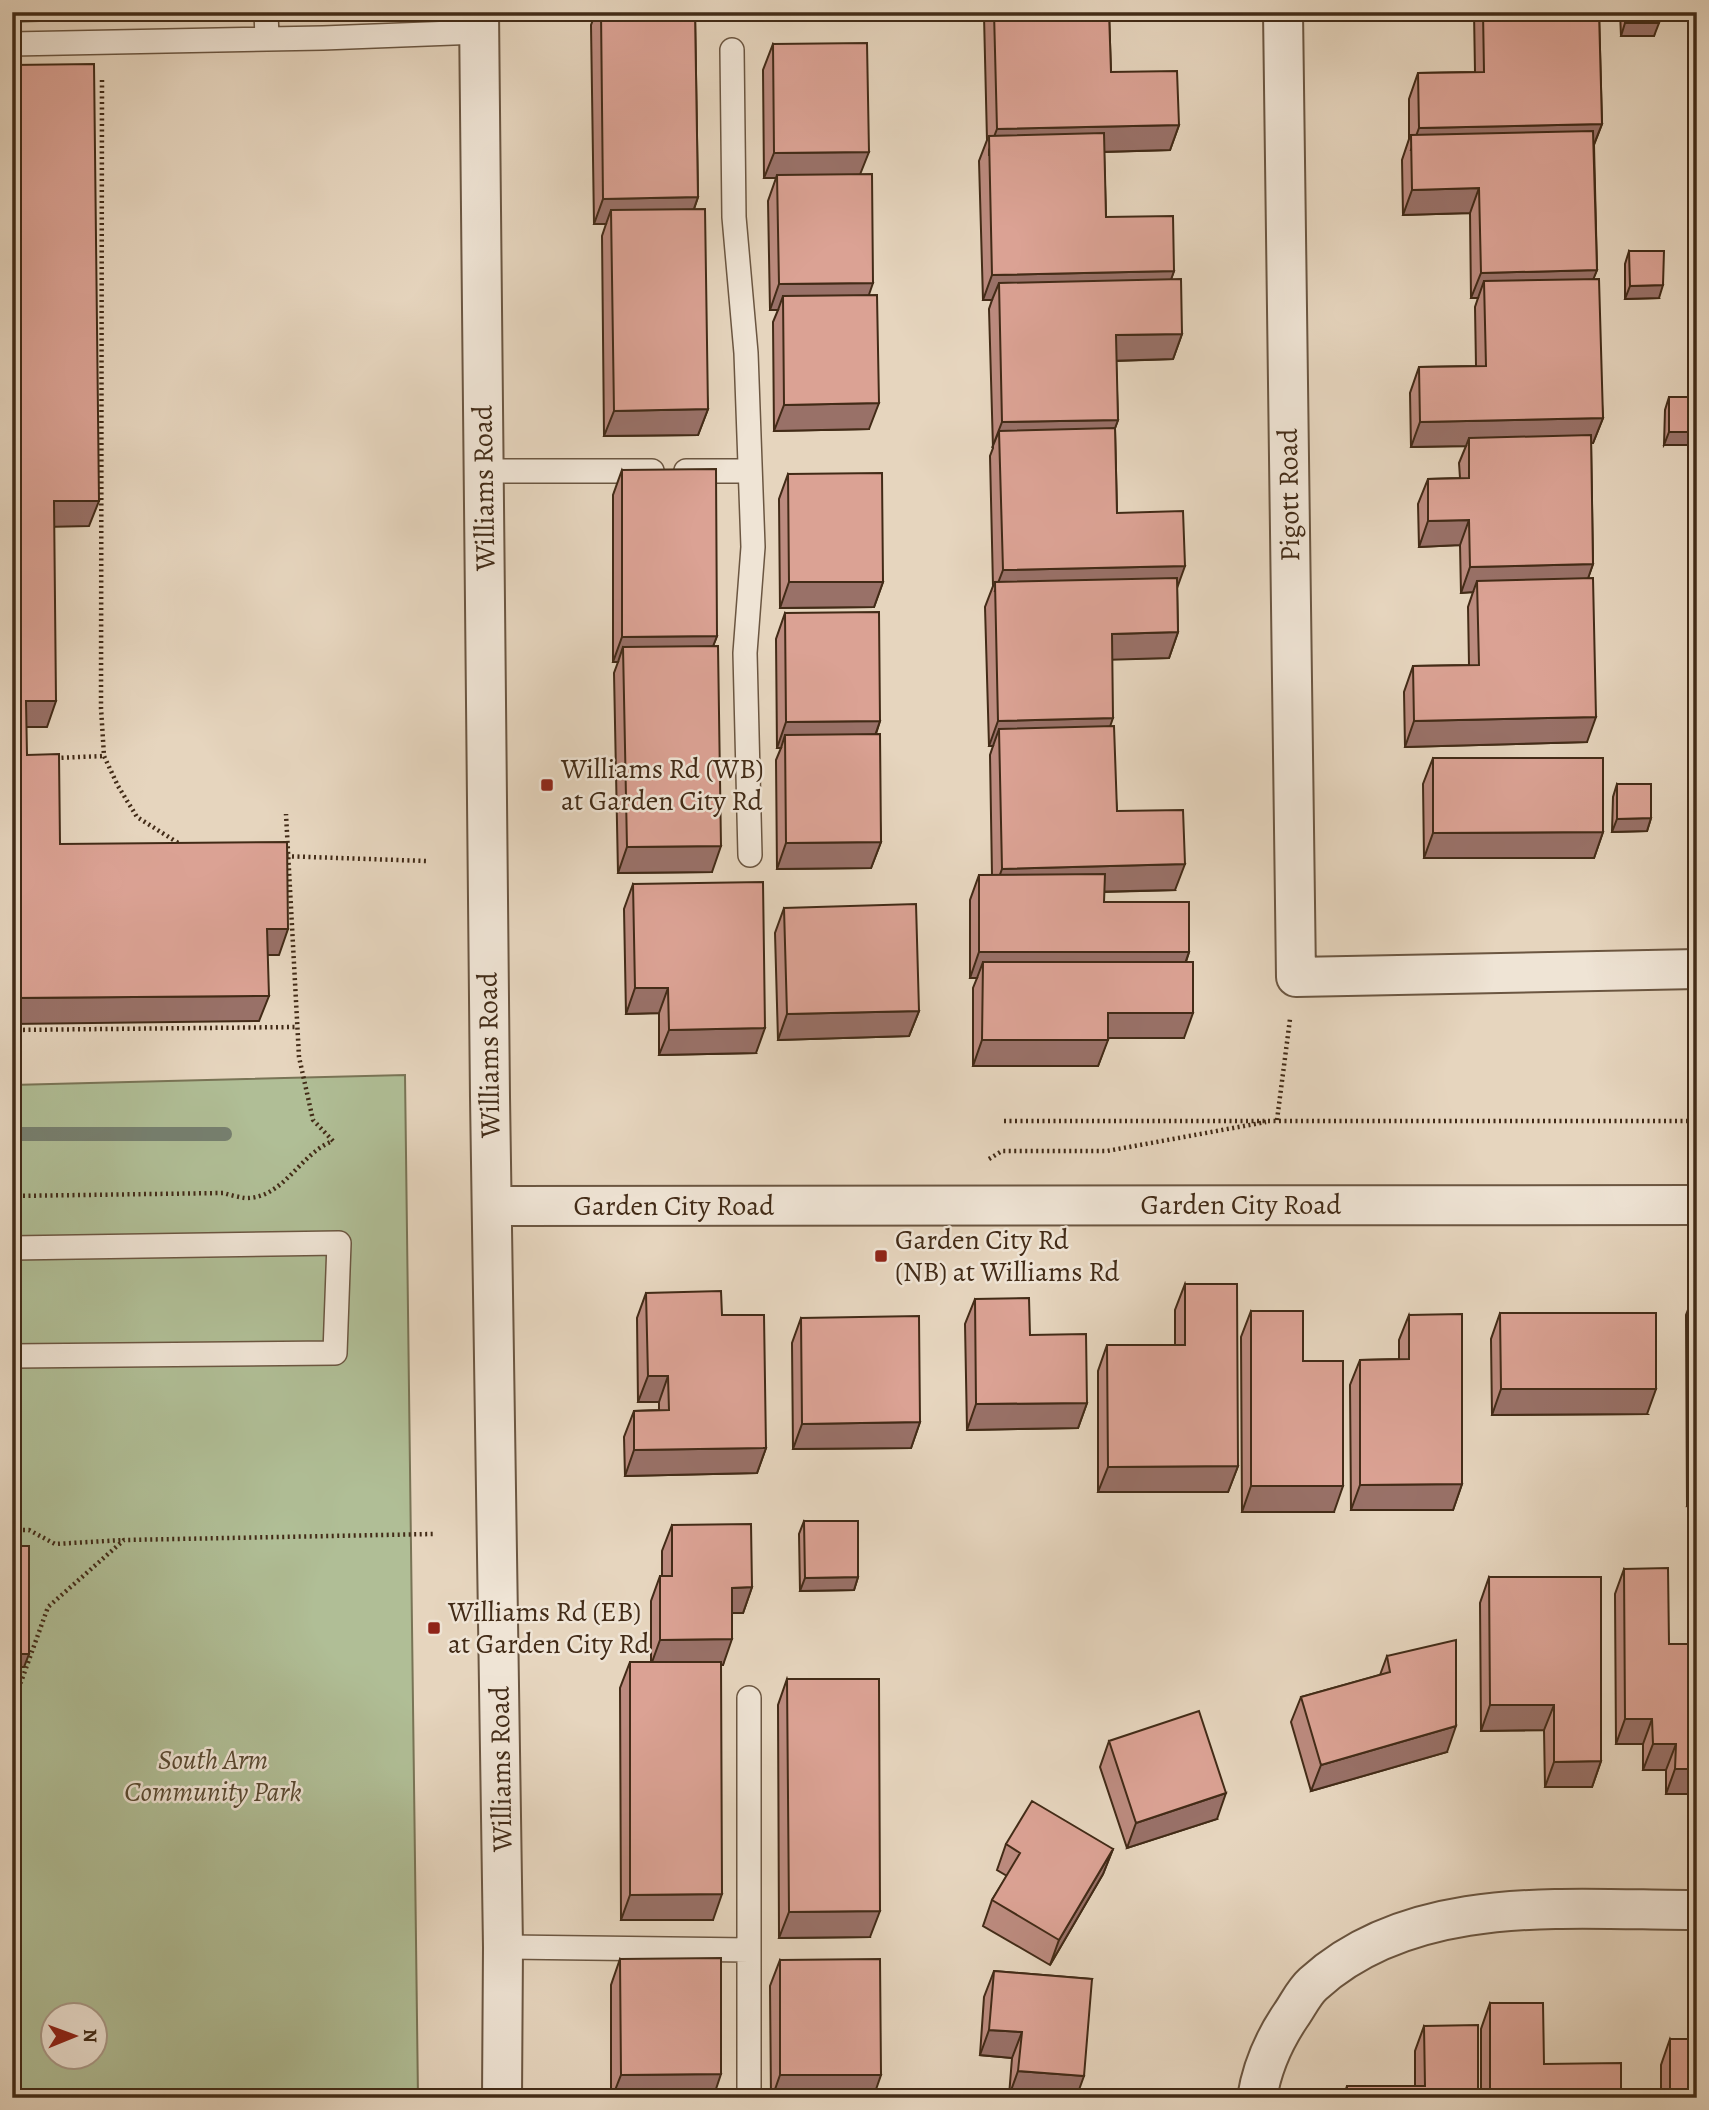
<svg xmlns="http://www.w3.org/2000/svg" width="1709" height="2110" font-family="Alegreya,serif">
<rect width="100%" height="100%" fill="#e6d5be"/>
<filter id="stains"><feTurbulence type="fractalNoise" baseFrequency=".00286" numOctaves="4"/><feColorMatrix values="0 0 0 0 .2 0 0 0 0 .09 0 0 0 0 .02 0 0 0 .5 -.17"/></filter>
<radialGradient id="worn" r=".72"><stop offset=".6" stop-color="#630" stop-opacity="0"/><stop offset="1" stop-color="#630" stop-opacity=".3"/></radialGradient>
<path fill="#b0be96" stroke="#797456" stroke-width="2" fill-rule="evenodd" d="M12,12H299L12,22Z
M405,1075L418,2098H12V1085ZM52,2016H94V2058H52Z"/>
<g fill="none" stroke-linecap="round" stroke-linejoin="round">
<path stroke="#768070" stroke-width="14" d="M12,1134H225"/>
<g stroke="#6b5641" stroke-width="26">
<path id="service" d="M266,12L267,38
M12,44L323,38L479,32
M732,50L734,217L746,353L753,547L745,653L750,855
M484,471H652
M686,471H750
M12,1248L339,1243L335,1353L12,1356
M503,1947L749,1950
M749,2098V1698"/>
</g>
<g stroke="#6b5641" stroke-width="42">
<path id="minor" d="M1283,12L1296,977L1697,969
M1257,2098C1262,2067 1274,2040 1291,2015C1298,2005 1304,1992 1313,1984C1414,1892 1570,1910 1697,1910"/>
</g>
<g stroke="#6b5641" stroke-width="42">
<path id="tertiary" d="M479,12L490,1097L503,1947L502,2098
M492,1206L1697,1205"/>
</g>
<path stroke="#422b17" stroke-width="4.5" stroke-dasharray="2 3.5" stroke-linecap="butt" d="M102,80L101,708L104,756L118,786L137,817L183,846
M56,758L104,756
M281,856L427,861
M12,1030L297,1027
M1277,1120L1290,1019
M1004,1121H1697
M989,1159L1002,1151H1107L1266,1122
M12,1196L223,1193C230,1195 238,1197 245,1198C284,1199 300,1153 333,1141L313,1120L299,1057L286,814
M12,1530H29L55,1544L123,1540
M12,1691L21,1682L48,1607L124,1540L433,1534"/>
<use href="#service" stroke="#efe4d5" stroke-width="23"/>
<use href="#minor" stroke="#efe4d5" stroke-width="38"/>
<use href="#tertiary" stroke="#efe4d5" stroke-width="38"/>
</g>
<path fill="#bc8b7f" stroke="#422b17" stroke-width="2" d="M596,12H695L698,197L694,209L708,409L698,435L604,436L602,236L606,224H594L591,25Z
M985,12H1109L1111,72L1179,125L1170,150L1104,152L1106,217L1174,271L1171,279L1182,334L1173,359L1116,361L1118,420L1115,428L1117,513L1177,587L1178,632L1169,658L1112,659L1110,726L1117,811L1175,890L1104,892V902L1189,952L1186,962L1184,1038H1108L1098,1066H973V988L977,978H970V900L979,875H992L990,755L993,746H989L985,607L993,586L990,456L993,448L989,309L992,300H983L979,161L987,140L984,16Z
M1474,12H1599L1602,124L1594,145L1597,270L1593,279L1603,418L1593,443H1591L1593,564L1588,578L1587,742L1405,747L1404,692L1413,666L1469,665L1468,607L1473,592L1461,593L1460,545L1419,547L1418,504L1428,479L1460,478L1459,463L1466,446L1411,447L1410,393L1419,367L1476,366L1475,307L1478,298H1471L1470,213L1403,215L1402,160L1409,139V99L1418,73L1475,72Z
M1620,12H1659L1654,36H1621Z
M773,44L860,174L869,295V429L774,431L773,322L778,310H770L768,201L776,178H764L763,70Z
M1629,251L1659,298L1625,299V264Z
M1669,397H1697L1664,445L1665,410Z
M622,470L717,636L713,646L712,872L618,873L614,673L618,662H613V495Z
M788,474L883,582L874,607L780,608L779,499Z
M785,613L880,721L876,734L881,842L871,868L777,869L776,760L781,748H777L776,639Z
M1433,758L1603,832L1594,858H1424L1423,784Z
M1617,784L1651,818L1647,831L1612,832L1613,797Z
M633,884L756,1053L659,1055V1013L626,1014L624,909Z
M784,908L919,1011L909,1036L778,1040L775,933Z
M1185,1284L1238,1466L1228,1492H1098V1371L1107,1345H1175V1310Z
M1696,1289L1697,1505L1687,1506L1686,1315Z
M646,1293L722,1315L766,1448L757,1473L625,1476L624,1437L634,1411L659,1410V1402H638L637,1318Z
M975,1299L1030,1335L1087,1403L1078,1428L967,1430L965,1324Z
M1251,1311L1303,1361L1334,1512H1242L1241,1337Z
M1500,1313L1647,1414L1492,1415L1491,1339Z
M1409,1315L1462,1484L1453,1510H1351L1350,1385L1360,1360L1399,1359V1340Z
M801,1318L920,1422L911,1448L793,1449L792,1343Z
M804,1521L858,1577L854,1590L800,1591L799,1534Z
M672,1525L752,1587L743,1613H732L723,1665H721L713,1920H621L620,1688L630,1662H651V1601L660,1576H662V1551Z
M1624,1569L1669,1644H1697V1794H1666V1770H1643V1744H1616L1615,1594Z
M1489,1577L1601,1761L1592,1787H1545L1544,1730L1481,1731L1480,1603Z
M1387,1656L1447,1752L1311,1791L1291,1722L1301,1697L1380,1675Z
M787,1679L870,1937L779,1938L778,1705Z
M1109,1741L1217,1819L1127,1848L1100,1767Z
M1006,1844L1113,1849L1103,1874L1050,1965L983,1926L992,1900L1007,1876L997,1870Z
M620,1959L713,2098H611V1985Z
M780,1960L873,2098H771L770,1986Z
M994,1971L1092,1979L1009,2096L1012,2058L980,2055L984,1997Z
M1490,2003L1544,2064L1621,2098H1481V2029Z
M1424,2026L1478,2098H1343L1347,2086H1415V2051Z
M1670,2039L1697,2098H1661V2065Z"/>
<path fill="#997168" stroke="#422b17" stroke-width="2" d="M1625,23H1659L1654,36H1621Z
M1602,124L1592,149L1411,150L1419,128Z
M1179,125L1170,150L989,155V150L997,129Z
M869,152L859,177L777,175L776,178H764L774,153Z
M1479,188L1470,213L1403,215L1412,190Z
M698,197L689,223L611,210L606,224H594L603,199Z
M1597,270L1587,295L1484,281L1478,298H1471L1481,273Z
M1174,271L1165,297L999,283L992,300H983L992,275Z
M873,283L864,309L783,296L778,310H770L779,284Z
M1663,285L1659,298L1625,299L1630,286Z
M1182,334L1173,359L1106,361L1116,335Z
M879,403L869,429L774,431L784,405Z
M708,409L698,435L604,436L614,411Z
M1603,418L1593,443L1469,446V438L1466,446L1411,447L1420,422Z
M1118,420L1109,445L999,431L992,448L1002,422Z
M1669,432H1697V445H1664Z
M54,501H99L89,526L45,527Z
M1469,520L1460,545L1419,547L1428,521Z
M1593,564L1584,590L1477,581L1473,592L1461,593L1470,567Z
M1185,566L1176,591H995L1003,570Z
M789,582H883L874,607L780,608Z
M1178,632L1169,658L1103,660L1112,634Z
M717,636L707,662L623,647L618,662H613L622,637Z
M26,701H56L47,727H17Z
M1596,717L1587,742L1405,747L1414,721Z
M1113,718L1104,744L999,729L993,746H989L998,721Z
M880,721L871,747L785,735L781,748H777L786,722Z
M1651,818L1647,831L1612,832L1617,819Z
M1603,832L1594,858H1424L1433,833Z
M881,842L871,868L777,869L786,843Z
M721,846L712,872L618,873L627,847Z
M1185,864L1175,890L993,894L1002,869Z
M267,929H288L279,955H258Z
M979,952H1189L1180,978L983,962L977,978H970Z
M635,988H668L659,1013L626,1014Z
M269,996L259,1021L12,1024V998Z
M919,1011L909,1036L778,1040L787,1014Z
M1108,1013H1193L1184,1038H1099Z
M765,1028L756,1053L659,1055L669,1030Z
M982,1040H1108L1098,1066H973Z
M648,1376H668L659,1402H638Z
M1501,1389H1656L1647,1414L1492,1415Z
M1087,1403L1078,1428L967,1430L976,1404Z
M920,1422L911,1448L793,1449L802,1424Z
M766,1448L757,1473L625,1476L634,1450Z
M1238,1466L1228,1492H1098L1108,1467Z
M1696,1480L1697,1505L1687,1506Z
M1462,1484L1453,1510H1351L1360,1485Z
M1251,1486H1343L1334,1512H1242Z
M858,1577L854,1590L800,1591L805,1578Z
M752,1587L743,1613H722L732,1588Z
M732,1639L723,1665H651L660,1640Z
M12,1654H29L24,1667H12Z
M1490,1705H1554L1544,1730L1481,1731Z
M1625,1719H1652L1643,1744H1616Z
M1456,1726L1447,1752L1311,1791L1321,1765Z
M1653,1744H1676L1666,1770H1643Z
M1601,1761L1592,1787H1545L1554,1762Z
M1675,1769H1697V1794H1666Z
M1226,1793L1217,1819L1127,1848L1136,1823Z
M1113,1849L1103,1874L1050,1965L1059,1940Z
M722,1894L713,1920H621L630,1895Z
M880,1911L870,1937L779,1938L789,1912Z
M989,2030L1022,2032L1012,2058L980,2055Z
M1018,2071L1084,2076L1076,2098H1027L1009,2096Z
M721,2074L713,2098H612L621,2075Z
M780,2075H881L873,2098H772Z"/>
<path fill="#dba294" stroke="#422b17" stroke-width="2" d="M601,12H695L698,197L603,199Z
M994,12H1109L1111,72L1177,71L1179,125L997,129Z
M1483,12H1599L1602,124L1419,128L1418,73L1484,72Z
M1625,12H1659V23H1625Z
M867,43L869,152L774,153L773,44Z
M94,64L99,501H54L56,701H26L27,755L59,754L60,844L287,842L288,929H267L269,996L12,998V65Z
M1593,131L1597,270L1481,273L1479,188L1412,190L1411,135Z
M1104,133L1106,217L1173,216L1174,271L992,275L989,136Z
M872,174L873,283L779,284L777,175Z
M705,209L708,409L614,411L611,210Z
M1629,251H1664L1663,285L1630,286Z
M1181,279L1182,334L1116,335L1118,420L1002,422L999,283Z
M1599,279L1603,418L1420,422L1419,367L1486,366L1484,281Z
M877,295L879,403L784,405L783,296Z
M1669,397H1697V432H1669Z
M1115,428L1117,513L1183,511L1185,566L1003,570L999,431Z
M1591,435L1593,564L1470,567L1469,520L1428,521V479L1469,478V438Z
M716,469L717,636L622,637V470Z
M882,473L883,582H789L788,474Z
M1177,578L1178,632L1112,634L1113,718L998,721L995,582Z
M1593,578L1596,717L1414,721L1413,666L1479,665L1477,581Z
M879,612L880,721L786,722L785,613Z
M718,646L721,846L627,847L623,647Z
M1114,726L1117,811L1183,810L1185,864L1002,869L999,729Z
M880,734L881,842L786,843L785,735Z
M1433,758H1603V832L1433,833Z
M1617,784H1651V818L1617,819Z
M1105,874L1104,902H1189V952H979V875Z
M763,882L765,1028L669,1030L668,988H635L633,884Z
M916,904L919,1011L787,1014L784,908Z
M983,962H1193V1013H1108V1040H982Z
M1185,1284H1237L1238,1466L1108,1467L1107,1345H1185Z
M1696,1289H1697V1480H1696Z
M721,1291L722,1315H764L766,1448L634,1450V1411L669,1410L668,1376H648L646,1293Z
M1029,1298L1030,1335L1086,1334L1087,1403L976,1404L975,1299Z
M1251,1311H1303V1361H1343V1486H1251Z
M1500,1313H1656V1389H1501Z
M1462,1314V1484L1360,1485V1360L1409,1359V1315Z
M919,1316L920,1422L802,1424L801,1318Z
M804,1521H858V1577L805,1578Z
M751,1524L752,1587L732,1588V1639L660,1640V1576H672V1525Z
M12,1546H29V1654H12Z
M1668,1568L1669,1644H1697V1769H1675L1676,1744H1653L1652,1719H1625L1624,1569Z
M1489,1577H1601V1761L1554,1762V1705H1490Z
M1456,1640V1726L1321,1765L1301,1697L1390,1672L1387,1656Z
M630,1662H721L722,1894L630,1895Z
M787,1679H879L880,1911L789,1912Z
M1199,1711L1226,1793L1136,1823L1109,1741Z
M1032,1801L1113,1849L1059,1940L992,1900L1020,1853L1006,1844Z
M721,1958V2074L621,2075L620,1959Z
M880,1959L881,2075H780V1960Z
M994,1971L1092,1979L1084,2076L1018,2071L1022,2032L989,2030Z
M1490,2003H1543L1544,2064L1621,2063V2098H1490Z
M1478,2025V2098H1347V2086H1425L1424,2026Z
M1670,2039H1697V2098H1670Z"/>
<g fill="#8f2418" stroke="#efe4d5" stroke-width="2.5">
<rect x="540" y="778" width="14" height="14" rx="3.5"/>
<rect x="874" y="1249" width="14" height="14" rx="3.5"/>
<rect x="427" y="1621" width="14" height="14" rx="3.5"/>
</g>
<g text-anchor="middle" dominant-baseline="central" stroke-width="5" stroke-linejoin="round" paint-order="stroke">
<g font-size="28" fill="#422b17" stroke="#efe4d5">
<text transform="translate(484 488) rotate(-91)">Williams Road</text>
<text transform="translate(1289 495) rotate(-91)">Pigott Road</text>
<text transform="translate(489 1055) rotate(-91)">Williams Road</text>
<text x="1241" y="1205">Garden City Road</text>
<text x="674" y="1206">Garden City Road</text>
<text transform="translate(501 1769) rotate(-91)">Williams Road</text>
</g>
<g font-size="28" fill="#422b17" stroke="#efe4d5" text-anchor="start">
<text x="561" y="769">Williams Rd (WB)<tspan x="561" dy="32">at Garden City Rd</tspan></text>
<text x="895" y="1240">Garden City Rd<tspan x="895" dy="32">(NB) at Williams Rd</tspan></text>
<text x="448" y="1612">Williams Rd (EB)<tspan x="448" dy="32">at Garden City Rd</tspan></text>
</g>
<g font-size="28" font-style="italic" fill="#584830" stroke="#efe4d5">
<text x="213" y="1760">South Arm<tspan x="213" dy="32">Community Park</tspan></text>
</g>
</g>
<rect width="1709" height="2110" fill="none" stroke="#e6d5be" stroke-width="42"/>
<rect x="14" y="14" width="1681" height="2082" fill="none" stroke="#422b17" stroke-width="3.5"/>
<rect x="21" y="21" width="1667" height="2068" fill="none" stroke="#422b17" stroke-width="2"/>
<g transform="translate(74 2036) rotate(89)"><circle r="33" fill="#efe4d5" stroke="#aa9a89" stroke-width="2"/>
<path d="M0-5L12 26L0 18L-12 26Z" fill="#8f2418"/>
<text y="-10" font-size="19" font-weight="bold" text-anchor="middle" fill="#422b17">N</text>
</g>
<rect width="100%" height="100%" filter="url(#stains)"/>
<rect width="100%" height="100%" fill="url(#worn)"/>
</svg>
